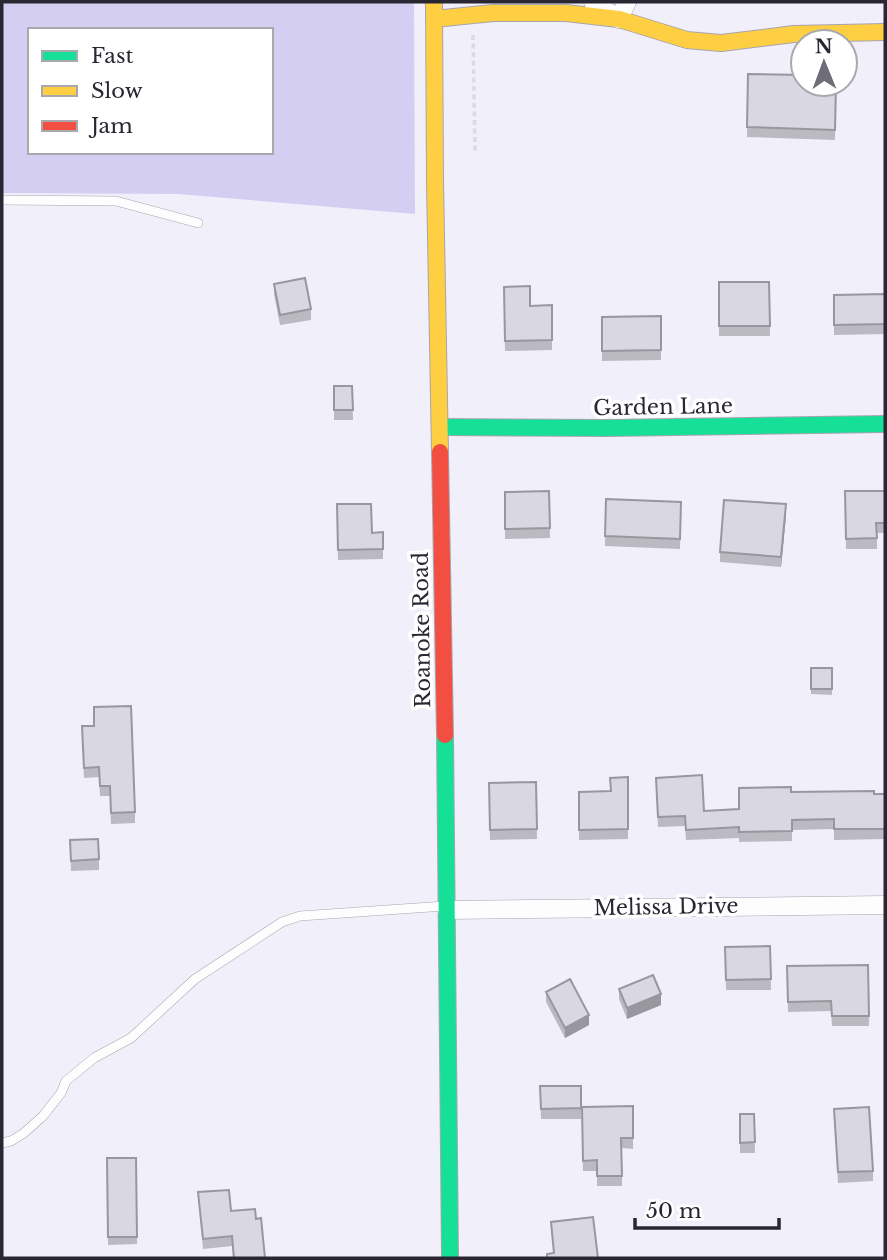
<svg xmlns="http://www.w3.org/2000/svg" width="887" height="1260" font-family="'Libre Baskerville',serif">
<rect width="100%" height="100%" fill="#f1effa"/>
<path fill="#d5cef3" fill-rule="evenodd" d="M2,2H414L415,214L178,194L2,193ZM30,30H271V152H30Z"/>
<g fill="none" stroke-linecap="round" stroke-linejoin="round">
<g stroke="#a7a5af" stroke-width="10">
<path id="lane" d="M2,200L116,201L198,223
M2,1143L11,1141L24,1133L43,1116L61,1093L66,1081L94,1058L131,1038L195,979L282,922L300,916L445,906"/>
</g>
<g stroke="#a7a5af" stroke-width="19">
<path id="street" d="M593,2L619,19L627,2
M447,910L885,905"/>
</g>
<g stroke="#a7a5af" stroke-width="18">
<path id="fast" d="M440,427L607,428L885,424
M445,735L450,1258"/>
</g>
<g stroke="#a7a5af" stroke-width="18">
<path id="slow" d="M434,2L435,182L440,452
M434,19L493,13H566L619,19L687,40L721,43L794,34L885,32"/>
</g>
<g stroke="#a7a5af" stroke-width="18">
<path id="jam" d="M440,452L445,735"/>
</g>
<path stroke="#dbdbde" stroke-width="3.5" stroke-dasharray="5 3.5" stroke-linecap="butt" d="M473,35L475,151"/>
<use href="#lane" stroke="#fdfdfe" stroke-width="9"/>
<use href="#street" stroke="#fdfdfe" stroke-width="18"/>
<use href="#fast" stroke="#16e098" stroke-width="16"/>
<use href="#slow" stroke="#ffcf43" stroke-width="16"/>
<use href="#jam" stroke="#f24e42" stroke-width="16"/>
</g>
<path fill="#bbb9c2" d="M748,74L836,84L835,140L747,137Z
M719,282H769L770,336H719Z
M274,284L311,309V320L280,325L274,294Z
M504,287L530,306L552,305V350L505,351Z
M885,294V334L834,335V295Z
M661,316V360L602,361V317Z
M334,386H352L353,420H334Z
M549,491L550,538L505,539V492Z
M845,491H885V533H877V549H846Z
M606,499L681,502L680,549L605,546Z
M337,504L372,533L383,532V559L338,560Z
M786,515L781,567L720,562V552Z
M811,668H832V695L811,694Z
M82,736L135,812V823L111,824L110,796H100L99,777L84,778Z
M628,777V839L579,840V792L610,791Z
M536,782L537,839L490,840L489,783Z
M656,788L704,811L739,809L791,792L885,794V839L834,840V829L792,830V841L739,842V838L686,840L685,826L658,827Z
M70,840L99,859V870L71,871Z
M770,946L771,990H726L725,947Z
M868,965L869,1026H832L831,1011L788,1012L787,966Z
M619,989L661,1005L627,1019L619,999Z
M546,992L589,1025L565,1038L546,1002Z
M540,1086H581V1119H541Z
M633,1106V1149L622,1148V1186H597V1171H583L582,1107Z
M834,1109L873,1171V1181L838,1183Z
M740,1114H754L755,1153H740Z
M107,1158H136L137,1244L108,1245Z
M198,1192L231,1211L256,1219L265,1258H233L232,1246L203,1249Z"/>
<path fill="#98969e" d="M786,504V515L781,567V557Z
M661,994V1005L627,1019V1008Z
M589,1015V1025L565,1038V1028Z"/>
<path fill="#d9d7e2" stroke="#98969e" stroke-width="2" d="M748,74L803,75V84H836L835,130L747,127Z
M305,278L311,309L280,315L274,284Z
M719,282H769L770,326H719Z
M530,286V306L552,305V340L505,341L504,287Z
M885,294V324L834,325V295Z
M661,316V350L602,351V317Z
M334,386H352L353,410H334Z
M549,491L550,528L505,529V492Z
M845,491H885V523H876L877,538L846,539Z
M606,499L681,502L680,539L605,536Z
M724,500L786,504L781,557L720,552Z
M337,504H371L372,533L383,532V549L338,550Z
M811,668H832V689H811Z
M131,706L135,812L111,813L110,786H100L99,767L84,768L82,726H94V707Z
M702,775L704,811L739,809V788L791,787V792L874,791V794H885V829H834V819L792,820V831L739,832V827L686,830L685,816L658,817L656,778Z
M628,777V829L579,830V792L611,791L610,778Z
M536,782L537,829L490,830L489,783Z
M98,839L99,859L71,861L70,840Z
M770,946L771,979L726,980L725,947Z
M868,965L869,1016H832L831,1001L788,1002L787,966Z
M653,975L661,994L627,1008L619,989Z
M570,979L589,1015L565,1028L546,992Z
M540,1086H581V1108L541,1109Z
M633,1106V1138H621L622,1176H597V1160L583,1161L582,1107Z
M869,1107L873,1171L838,1172L834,1109Z
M740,1114H754L755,1142L740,1143Z
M107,1158H136L137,1237H108Z
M229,1190L231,1211L255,1209L256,1219L261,1218L265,1258H234L232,1236L203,1239L198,1192Z
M593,1217L598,1258H547V1254L554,1253L551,1222Z"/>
<g text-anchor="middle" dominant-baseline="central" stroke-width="7" stroke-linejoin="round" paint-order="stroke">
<g font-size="21" fill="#292732" stroke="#fff">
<text transform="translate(663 407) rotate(-1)">Garden Lane</text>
<text transform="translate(422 630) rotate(-91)">Roanoke Road</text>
<text transform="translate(666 907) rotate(-1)">Melissa Drive</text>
</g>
</g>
<rect width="887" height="1260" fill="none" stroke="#292732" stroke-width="7"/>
<rect x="28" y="28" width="245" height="126" fill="#ffffff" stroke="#a9a9ad" stroke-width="2"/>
<rect x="42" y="51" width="35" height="10" fill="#16e098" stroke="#a9a9ad" stroke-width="2"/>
<text x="91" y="63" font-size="21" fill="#292732">Fast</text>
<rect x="42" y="86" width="35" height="10" fill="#ffcf43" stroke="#a9a9ad" stroke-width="2"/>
<text x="91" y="98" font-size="21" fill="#292732">Slow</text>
<rect x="42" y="121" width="35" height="10" fill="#f24e42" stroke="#a9a9ad" stroke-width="2"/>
<text x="91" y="133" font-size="21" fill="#292732">Jam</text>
<g transform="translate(824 63) rotate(359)"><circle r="33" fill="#ffffff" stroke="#a9a9ad" stroke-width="2"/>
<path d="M0-5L12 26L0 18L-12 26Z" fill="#6f6d78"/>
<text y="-10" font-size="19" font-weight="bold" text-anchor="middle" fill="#292732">N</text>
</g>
<path d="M635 1218v10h144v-10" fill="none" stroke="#292732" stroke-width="3.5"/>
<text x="646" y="1218" font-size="21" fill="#292732" stroke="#ffffff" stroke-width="5" paint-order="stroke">50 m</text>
</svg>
